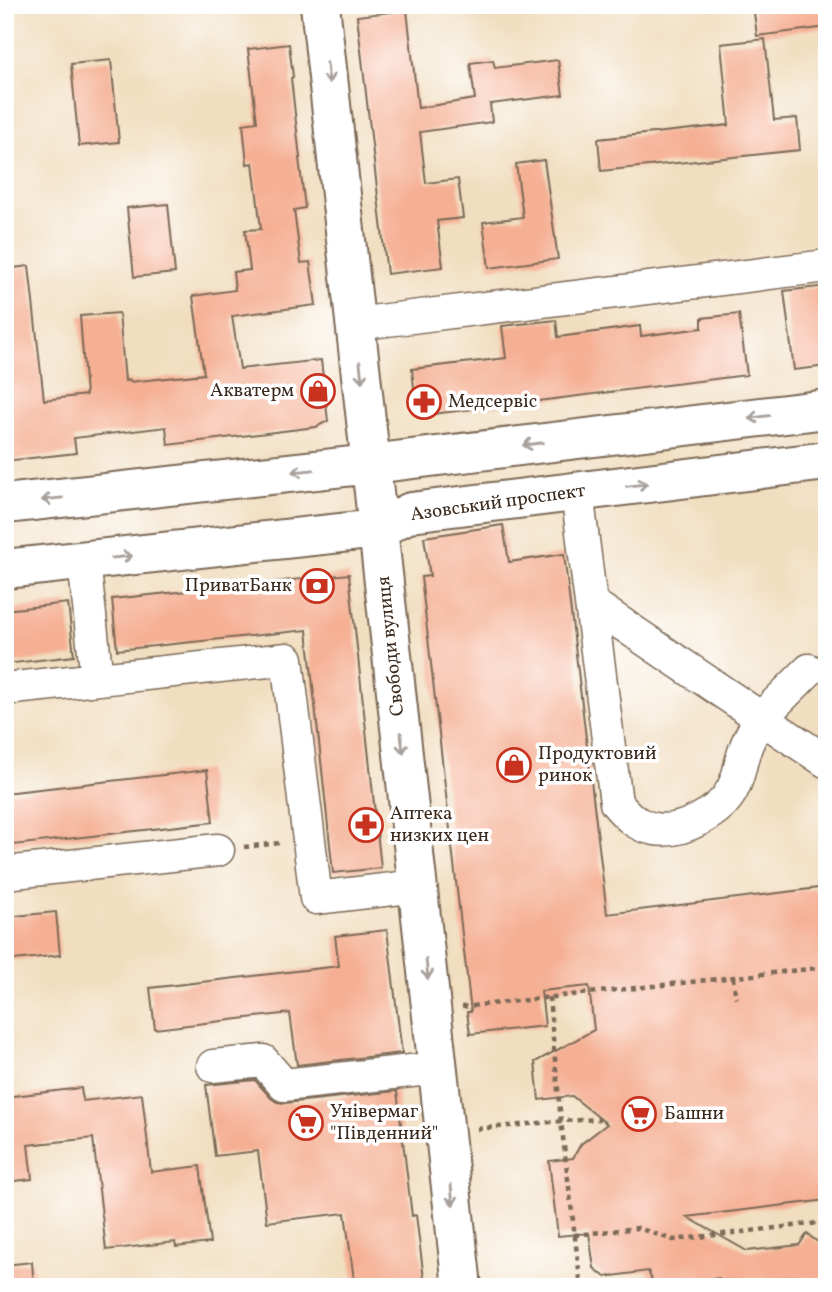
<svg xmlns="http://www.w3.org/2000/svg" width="832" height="1292" font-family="Vollkorn,serif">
<rect width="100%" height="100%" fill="#fff"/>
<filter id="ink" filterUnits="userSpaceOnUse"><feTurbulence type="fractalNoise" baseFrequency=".0143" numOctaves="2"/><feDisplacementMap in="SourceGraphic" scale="14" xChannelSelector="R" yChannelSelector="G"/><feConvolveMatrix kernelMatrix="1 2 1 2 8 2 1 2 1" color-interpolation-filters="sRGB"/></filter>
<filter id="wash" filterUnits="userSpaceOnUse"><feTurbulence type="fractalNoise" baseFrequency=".00686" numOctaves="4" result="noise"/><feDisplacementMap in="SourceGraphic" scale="28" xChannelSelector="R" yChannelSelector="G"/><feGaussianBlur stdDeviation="1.57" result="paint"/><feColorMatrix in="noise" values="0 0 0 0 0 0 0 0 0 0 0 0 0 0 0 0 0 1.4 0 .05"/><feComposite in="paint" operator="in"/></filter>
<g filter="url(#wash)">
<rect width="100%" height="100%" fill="#f1dec0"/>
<g id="blocks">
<path fill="#f5b094" d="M753,5H827V27L757,36Z
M407,10L418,108L475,99L470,63L493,60L495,68L558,60L563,95L490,104L492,122L420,132L426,183L458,179L463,218L437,221L443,267L387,274L357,16Z
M765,39L774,120L797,118L800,150L601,171L598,139L729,125L721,44Z
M289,44L293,77L291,78L300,158H299L305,208L294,210L301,263L310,262L316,305L232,316L240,369L321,360L328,421L316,427L168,445L166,427L74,438L76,453L5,461V269L29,266L44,400L86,395L80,316L119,313L125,381L130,380V382L204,374L193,296L235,290L233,272L250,270L245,230L261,229L253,163L247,164L243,124L257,122L248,49Z
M111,60L119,142L79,146L71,64Z
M544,160L558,259L489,268L483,222L523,217L516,164Z
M168,204L175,273L134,277L127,208Z
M827,286V366L794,370L784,291Z
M739,314L747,375L417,416L412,369L506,358L502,326L556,320L558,337L640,326L641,336L702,328V318Z
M503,525L509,562L564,554L607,914L827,887V1200L687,1217L747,1251L799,1245L807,1234L819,1243L827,1242V1284L798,1287H759L758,1285L724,1287L719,1278L693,1282L690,1287H655L648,1271L605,1277L594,1268L589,1233L558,1236L549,1161L573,1158L581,1144L607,1124L572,1096L539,1100L535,1062L594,1030L589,986L541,991L545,1026L470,1034L467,1012H471L421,577L430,576L424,537Z
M349,574L381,868L333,873L307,630L117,650L112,599Z
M68,603L74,656L5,664V610Z
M207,770L213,822L5,846V793Z
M56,912L60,955L5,961V917Z
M387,930L402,1053L297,1065L290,1013L155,1029L150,988L339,966L335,936Z
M255,1080L271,1098L277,1102L285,1103L397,1091L412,1216L416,1215L425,1287H355L345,1213L267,1222L258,1151L215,1156L206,1085Z
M81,1088L83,1101L142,1094L151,1172L200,1166L210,1243L176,1247L175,1242L106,1250L93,1138L28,1145L32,1179L5,1182V1097Z
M32,1262L34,1287H5V1265Z"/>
</g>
</g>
<g filter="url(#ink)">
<use href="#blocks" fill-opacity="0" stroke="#7b6957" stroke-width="2"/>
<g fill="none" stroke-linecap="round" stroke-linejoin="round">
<g stroke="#7b6957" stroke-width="35">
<path id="minor" d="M355,324L827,266
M577,492L616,803C627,816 637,826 655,829C681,834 722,812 733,788C739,777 740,764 744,752C748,739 754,729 761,718L827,762
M84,561L97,679
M591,603L761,718L809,670
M5,689L287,659L316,898L418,886
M5,873L218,850
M213,1066L263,1061L284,1085L438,1068"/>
</g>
<g stroke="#7b6957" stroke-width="42">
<path id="major" d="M320,5L462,1287
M5,504L371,464L827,409
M5,569L378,529L411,512L827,461"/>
</g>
<path stroke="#7b6957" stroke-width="4.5" stroke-dasharray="5 5" stroke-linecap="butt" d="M244,847L280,843
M733,977L736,998
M549,997L561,1121L581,1287
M462,1007L827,967
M477,1129L561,1121L600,1119
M574,1235L638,1228L673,1240L827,1222"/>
<use href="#minor" stroke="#fff" stroke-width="32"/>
<use href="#major" stroke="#fff" stroke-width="38"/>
</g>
<defs><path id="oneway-shaft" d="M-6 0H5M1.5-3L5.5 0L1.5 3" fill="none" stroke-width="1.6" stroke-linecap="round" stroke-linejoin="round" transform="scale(1.75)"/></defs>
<g stroke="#a79f9a">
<use href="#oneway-shaft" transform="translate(328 73) rotate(84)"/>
<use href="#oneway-shaft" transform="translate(361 372) rotate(84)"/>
<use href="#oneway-shaft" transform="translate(759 417) rotate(173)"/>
<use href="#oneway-shaft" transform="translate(533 444) rotate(173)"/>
<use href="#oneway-shaft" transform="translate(303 471) rotate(174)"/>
<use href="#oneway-shaft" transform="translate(637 485) rotate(-7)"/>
<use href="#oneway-shaft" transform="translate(52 499) rotate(174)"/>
<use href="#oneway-shaft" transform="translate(122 557) rotate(-6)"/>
<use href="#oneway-shaft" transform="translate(402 743) rotate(84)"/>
<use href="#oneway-shaft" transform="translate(427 969) rotate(84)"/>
<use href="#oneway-shaft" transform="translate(452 1195) rotate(84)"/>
</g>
</g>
<defs>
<g id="shop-ring" transform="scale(1.75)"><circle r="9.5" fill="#fff" stroke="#c8321e" stroke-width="1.5"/><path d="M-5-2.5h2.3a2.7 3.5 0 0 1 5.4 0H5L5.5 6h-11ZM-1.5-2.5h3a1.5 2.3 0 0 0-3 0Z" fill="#c8321e"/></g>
<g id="pharmacy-ring" transform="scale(1.75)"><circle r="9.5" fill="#fff" stroke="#c8321e" stroke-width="1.5"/><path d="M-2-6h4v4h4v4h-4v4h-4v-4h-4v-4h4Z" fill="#c8321e"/></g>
<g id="bank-ring" transform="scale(1.75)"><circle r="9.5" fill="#fff" stroke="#c8321e" stroke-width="1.5"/><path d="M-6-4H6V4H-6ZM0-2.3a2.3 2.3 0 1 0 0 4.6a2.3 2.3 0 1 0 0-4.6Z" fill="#c8321e"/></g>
<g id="supermarket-ring" transform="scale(1.75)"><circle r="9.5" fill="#fff" stroke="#c8321e" stroke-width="1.5"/><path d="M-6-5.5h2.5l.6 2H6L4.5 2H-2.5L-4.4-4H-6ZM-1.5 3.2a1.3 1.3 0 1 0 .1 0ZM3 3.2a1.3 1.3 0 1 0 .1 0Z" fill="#c8321e"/></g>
</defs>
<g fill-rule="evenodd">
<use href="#shop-ring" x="318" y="391"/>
<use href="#pharmacy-ring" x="424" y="402"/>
<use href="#bank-ring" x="317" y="586"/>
<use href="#shop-ring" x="514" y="765"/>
<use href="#pharmacy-ring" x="366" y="825"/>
<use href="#supermarket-ring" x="639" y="1114"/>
<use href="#supermarket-ring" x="306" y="1123"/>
</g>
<g text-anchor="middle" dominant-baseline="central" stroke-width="7" stroke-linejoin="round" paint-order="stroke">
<g font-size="19" fill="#3b2a1e" stroke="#fff" text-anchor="start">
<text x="294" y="391" text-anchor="end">Акватерм</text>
<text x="448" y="402">Медсервіс</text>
<text x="292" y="586" text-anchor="end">ПриватБанк</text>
<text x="538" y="754">Продуктовий<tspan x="538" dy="22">ринок</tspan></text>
<text x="390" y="814">Аптека<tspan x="390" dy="22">низких цен</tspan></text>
<text x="330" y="1112">Універмаг<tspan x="330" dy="22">"Південний"</tspan></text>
<text x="664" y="1114">Башни</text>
</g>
<g font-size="19" fill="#3b2a1e" stroke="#fff">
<text transform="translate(498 503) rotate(-8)">Азовський проспект</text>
<text transform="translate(391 646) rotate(-96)">Свободи вулиця</text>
</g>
</g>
<rect width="832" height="1292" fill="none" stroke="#fff" stroke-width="28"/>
</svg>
